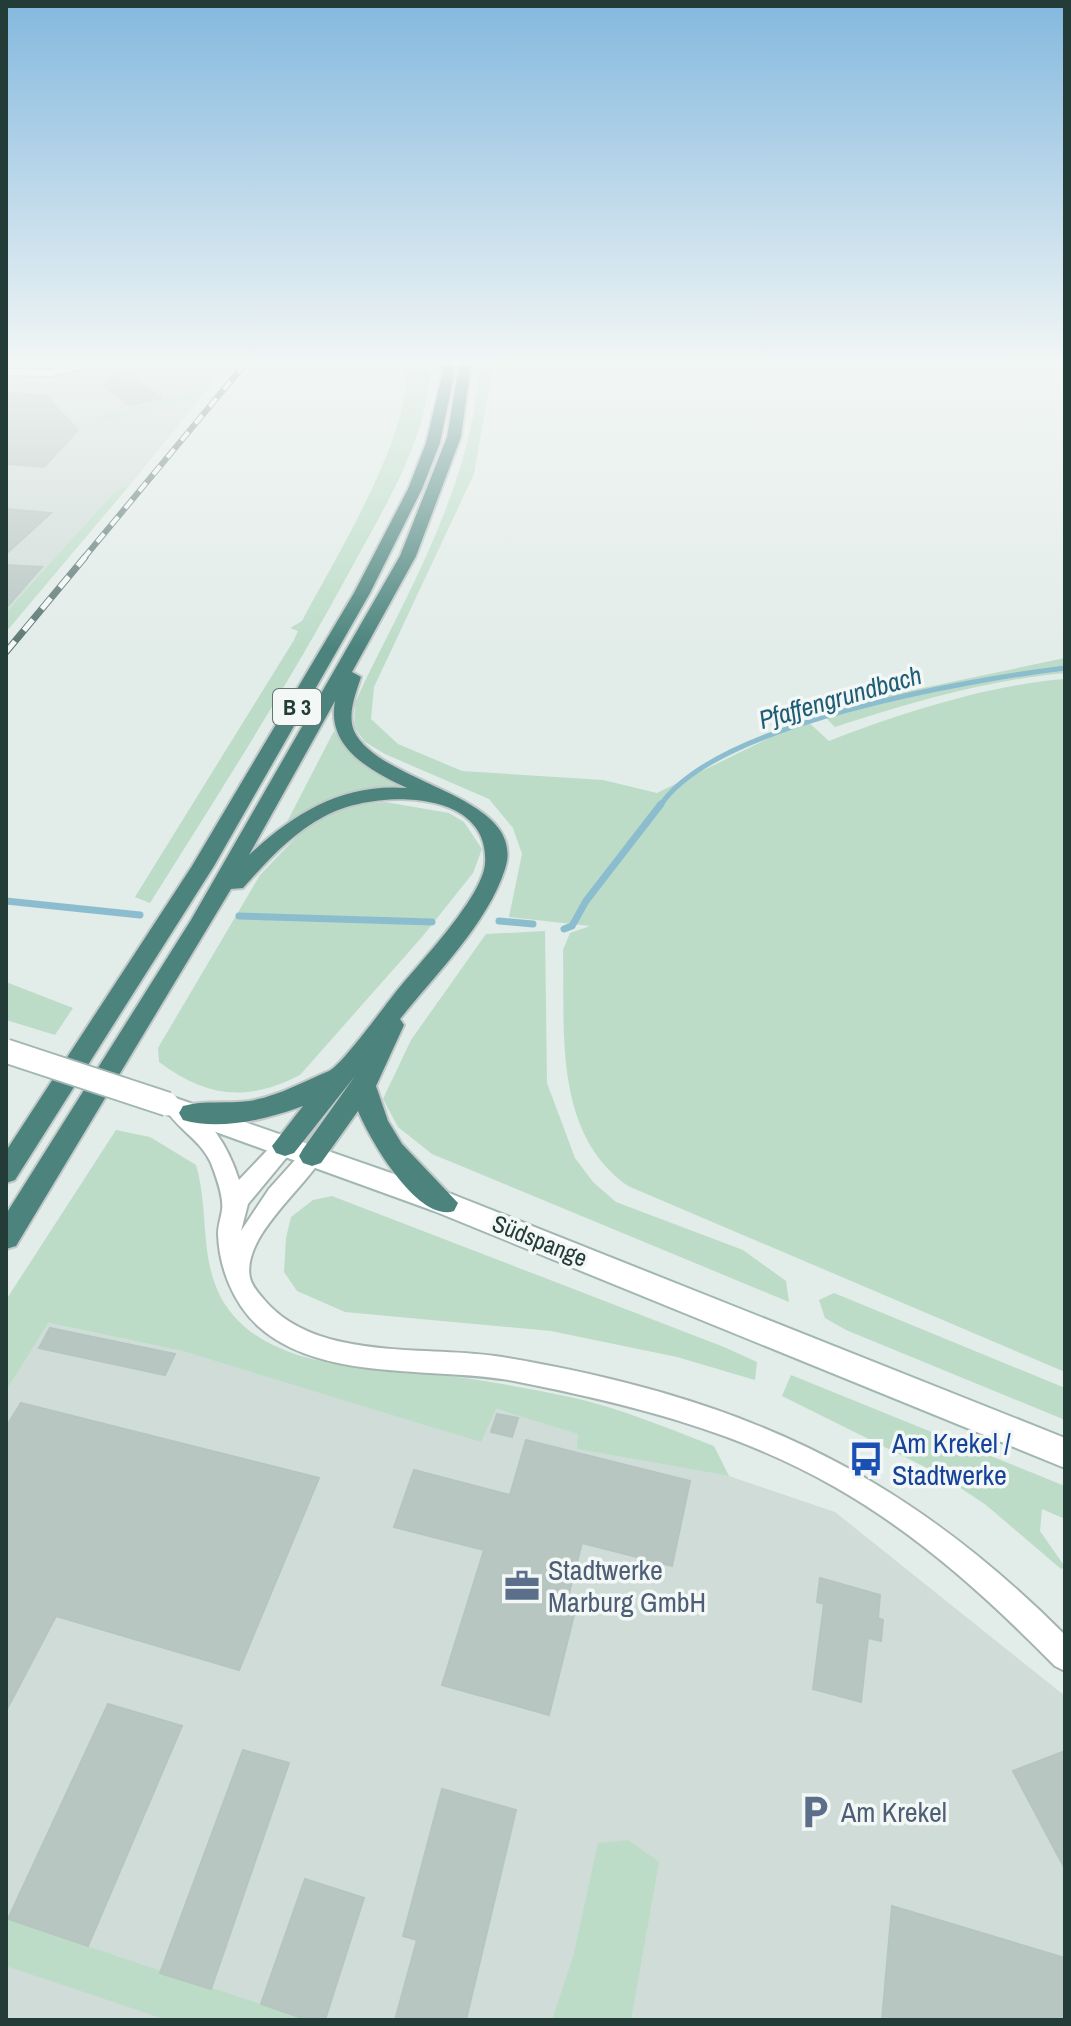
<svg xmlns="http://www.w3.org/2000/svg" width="1071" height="2026" font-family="'Archivo Narrow',sans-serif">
<rect width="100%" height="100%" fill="#e2ece9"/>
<path fill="#d0dcd8" d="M6,365H227L129,486L115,491L6,612Z
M47,1323L182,1351L481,1441L495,1409L579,1434L578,1449L729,1476L835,1512L1065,1696V2020H6V1391Z"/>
<path fill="#bcdcc8" d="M406,365H431C427,439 387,503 352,567C290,682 220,792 150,903L135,897L294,640L298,631L290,628L302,621C335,558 413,434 406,365Z
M480,365H493L474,474L374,687L371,719L398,744L462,771L603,780L657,793L806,720L829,741C901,713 988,685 1065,679V1372L628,1186C553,1133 565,1032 563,950L570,933L590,926L509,917L522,854L513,828L489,799L385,754L365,742L354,727L355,703L364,683C414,582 472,480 480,365Z
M203,390L196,399L104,420L99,416Z
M129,486L6,632V612L115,491Z
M1065,658V673C988,680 909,703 835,727L818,710Z
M334,731L353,757L418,789C371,793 327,795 287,822Z
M385,802L449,813L464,822L482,849L473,873L422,937L300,1075C247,1102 208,1098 159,1062L158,1048L260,875L306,827L325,814L355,805Z
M545,931L547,1083L575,1158L593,1182L616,1202L743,1250L786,1281L789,1302L432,1154L398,1127L383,1099L411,1040L486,934Z
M6,982L73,1008L55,1035L6,1020Z
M116,1130L150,1137L196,1165C211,1215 196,1272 233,1315C280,1371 384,1369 450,1376C490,1381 531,1389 570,1397C620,1408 667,1428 714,1446L729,1476L577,1449L578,1434L496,1409L481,1442L182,1351L48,1323L6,1391V1300Z
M332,1196L724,1347L757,1362L755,1380L677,1357L551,1331L345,1312L297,1291L284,1272L286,1238L291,1217L313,1200Z
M834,1293L1065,1388V1420L846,1330L825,1318L819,1300Z
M791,1375L1065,1486V1519L1042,1509L1040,1531L1065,1567L1061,1569L986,1505L941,1475L782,1396Z
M628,1840L659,1862L631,2020H552L573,1957L598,1843Z
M6,1919L308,2020H167L6,1966Z"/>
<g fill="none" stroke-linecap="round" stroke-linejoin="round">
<path stroke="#8cbdcf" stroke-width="5" d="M660,806C714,723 968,680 1065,668"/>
<path stroke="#8cbdcf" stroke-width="7" d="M6,901L140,915
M239,916L432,922
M499,921L533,924
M564,929L572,926L586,901L661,804"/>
</g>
<path fill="#b8c6c2" stroke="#b5c5c0" stroke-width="2" d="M121,368L161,398L130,406L103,386Z
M6,393L45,395L78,430L44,467L6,464Z
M6,509L51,513L6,554Z
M6,565L42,567L6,608Z
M50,1328L175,1354L165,1375L39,1348Z
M21,1403L319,1478L239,1670L56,1616L6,1711V1427Z
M497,1414L518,1418L512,1437L491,1432Z
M526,1440L690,1481L672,1566L582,1543L566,1605L576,1607L549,1715L442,1685L484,1550L394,1527L414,1470L510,1495Z
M820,1578L880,1595L878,1618L883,1620L881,1641L868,1638L861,1702L813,1689L824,1604L817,1602Z
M108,1704L182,1726L88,1946L8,1919Z
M243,1750L289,1763L211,1989L160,1973Z
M1065,1751V1869L1013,1771Z
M442,1789L516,1810L466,2020H395L417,1940L403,1936Z
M305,1879L364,1898L325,2020H308L261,2004Z
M892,1906L1065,1958V2020H882Z"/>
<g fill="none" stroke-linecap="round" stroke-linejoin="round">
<g stroke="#a5b4b0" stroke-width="4">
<path id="minor" d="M77,365H96L51,376L6,375V369L51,370Z
M176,1100C208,1110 230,1151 239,1180L277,1140L285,1138L293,1140L296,1146L248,1204L241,1231L269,1189L304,1150L312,1148L320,1150L323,1156C306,1187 241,1237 250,1278C252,1287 261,1296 267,1303C321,1362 429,1345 502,1357C734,1396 898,1467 1065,1635V1671L1055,1666C989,1599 918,1534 835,1487C736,1430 625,1403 514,1381C435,1366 321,1383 258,1326C233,1303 219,1267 218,1234C218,1225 221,1218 222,1210C224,1197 216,1176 211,1163C201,1140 177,1129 165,1108L168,1102Z"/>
</g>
<g stroke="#a1b7b2" stroke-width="4">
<path id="secondary" d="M167,1095L454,1195L1065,1438V1468L434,1211L158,1111L154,1104L158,1097Z"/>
</g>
<g stroke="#c1c8c7" stroke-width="4">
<path id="trunk" d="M441,365H453L454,375L440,443L422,489L370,593L214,866L15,1180L6,1183V1151L192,866L354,593L408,489L426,443L442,375Z
M459,365H471L461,437L416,556L352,672L361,677C356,693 347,714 354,731C379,785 529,795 505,869C488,923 435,975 400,1019L404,1025L376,1086L388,1121L402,1144L458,1203L454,1211C418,1223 370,1140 358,1111L321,1163L312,1166L303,1163L299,1156L303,1149L355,1076L294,1153L285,1156L276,1153L272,1146L303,1106C268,1119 220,1131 183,1120L179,1113L183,1106C204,1100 228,1104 249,1101C279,1096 302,1082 329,1071C341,1066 383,1008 395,993C418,964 482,898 485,864C491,786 371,790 325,816C292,833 267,861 243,888L231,889L16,1246L6,1249V1214L191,920L400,556L447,437ZM335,701C326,748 371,771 407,788C343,783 294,813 249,855Z"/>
</g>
<use href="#minor" fill="#fff" fill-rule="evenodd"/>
<use href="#secondary" fill="#fff" fill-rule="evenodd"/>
<use href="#trunk" fill="#4c847d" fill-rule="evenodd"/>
<g stroke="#5d7874" stroke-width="6">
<path id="rail-far1" d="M83,559L244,365"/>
</g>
<g stroke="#5d7874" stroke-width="7">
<path id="rail" d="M6,652L85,557"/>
</g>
<use href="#rail-far1" stroke="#f3f8f6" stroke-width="4" stroke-dasharray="11" stroke-linecap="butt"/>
<use href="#rail" stroke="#f3f8f6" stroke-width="5" stroke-dasharray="14" stroke-linecap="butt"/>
<g stroke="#a1b7b2" stroke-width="27" stroke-linecap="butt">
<path id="secondary-bridge" d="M6,1051L167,1104"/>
</g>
<use href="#secondary-bridge" stroke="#fff" stroke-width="23"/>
</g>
<linearGradient id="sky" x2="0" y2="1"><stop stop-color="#83b8de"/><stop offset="0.56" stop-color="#f2f6f5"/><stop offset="1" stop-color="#f2f6f5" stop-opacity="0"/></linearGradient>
<rect width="1071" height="648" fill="url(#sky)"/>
<defs>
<g id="bus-bare" transform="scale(2.76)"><path d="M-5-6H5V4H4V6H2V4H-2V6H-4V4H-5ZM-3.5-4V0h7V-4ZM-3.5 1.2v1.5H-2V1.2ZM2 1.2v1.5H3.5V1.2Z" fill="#1a4fb4" stroke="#f3f8f6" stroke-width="2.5" paint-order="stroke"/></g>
<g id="office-bare" transform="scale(2.76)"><path d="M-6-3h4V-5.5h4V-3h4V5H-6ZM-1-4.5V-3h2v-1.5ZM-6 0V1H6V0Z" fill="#5c6f8a" stroke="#f3f8f6" stroke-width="2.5" paint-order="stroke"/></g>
<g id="parking-bare" transform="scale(2.76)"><path d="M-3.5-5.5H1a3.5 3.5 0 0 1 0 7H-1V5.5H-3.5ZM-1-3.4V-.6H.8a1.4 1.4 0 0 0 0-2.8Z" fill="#5c6f8a" stroke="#f3f8f6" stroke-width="2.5" paint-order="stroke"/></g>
</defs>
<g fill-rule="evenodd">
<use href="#bus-bare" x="866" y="1459"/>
<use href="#office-bare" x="522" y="1586"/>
<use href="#parking-bare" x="815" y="1812"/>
</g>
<g text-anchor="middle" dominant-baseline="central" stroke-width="7" stroke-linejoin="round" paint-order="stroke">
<rect fill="#f3f8f6" stroke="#617471" stroke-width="2" x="273" y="689" width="48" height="36" rx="6"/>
<g font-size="22" font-weight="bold" fill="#233c38">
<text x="297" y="707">B 3</text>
</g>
<g font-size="24" fill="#233c38" stroke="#f3f8f6">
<text transform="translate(540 1240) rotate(22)">Südspange</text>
</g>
<g font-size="26" font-style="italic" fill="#1f5d76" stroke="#f3f8f6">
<text transform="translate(840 697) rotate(-16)">Pfaffengrundbach</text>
</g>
<g font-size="28" fill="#164399" stroke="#f3f8f6" text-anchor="start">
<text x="892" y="1443">Am Krekel /<tspan x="892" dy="32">Stadtwerke</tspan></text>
</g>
<g font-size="28" fill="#4e5e75" stroke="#f3f8f6" text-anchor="start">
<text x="548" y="1570">Stadtwerke<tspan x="548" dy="32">Marburg GmbH</tspan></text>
<text x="841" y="1812">Am Krekel</text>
</g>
</g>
<rect width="1071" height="2026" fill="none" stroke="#233c38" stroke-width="16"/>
</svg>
